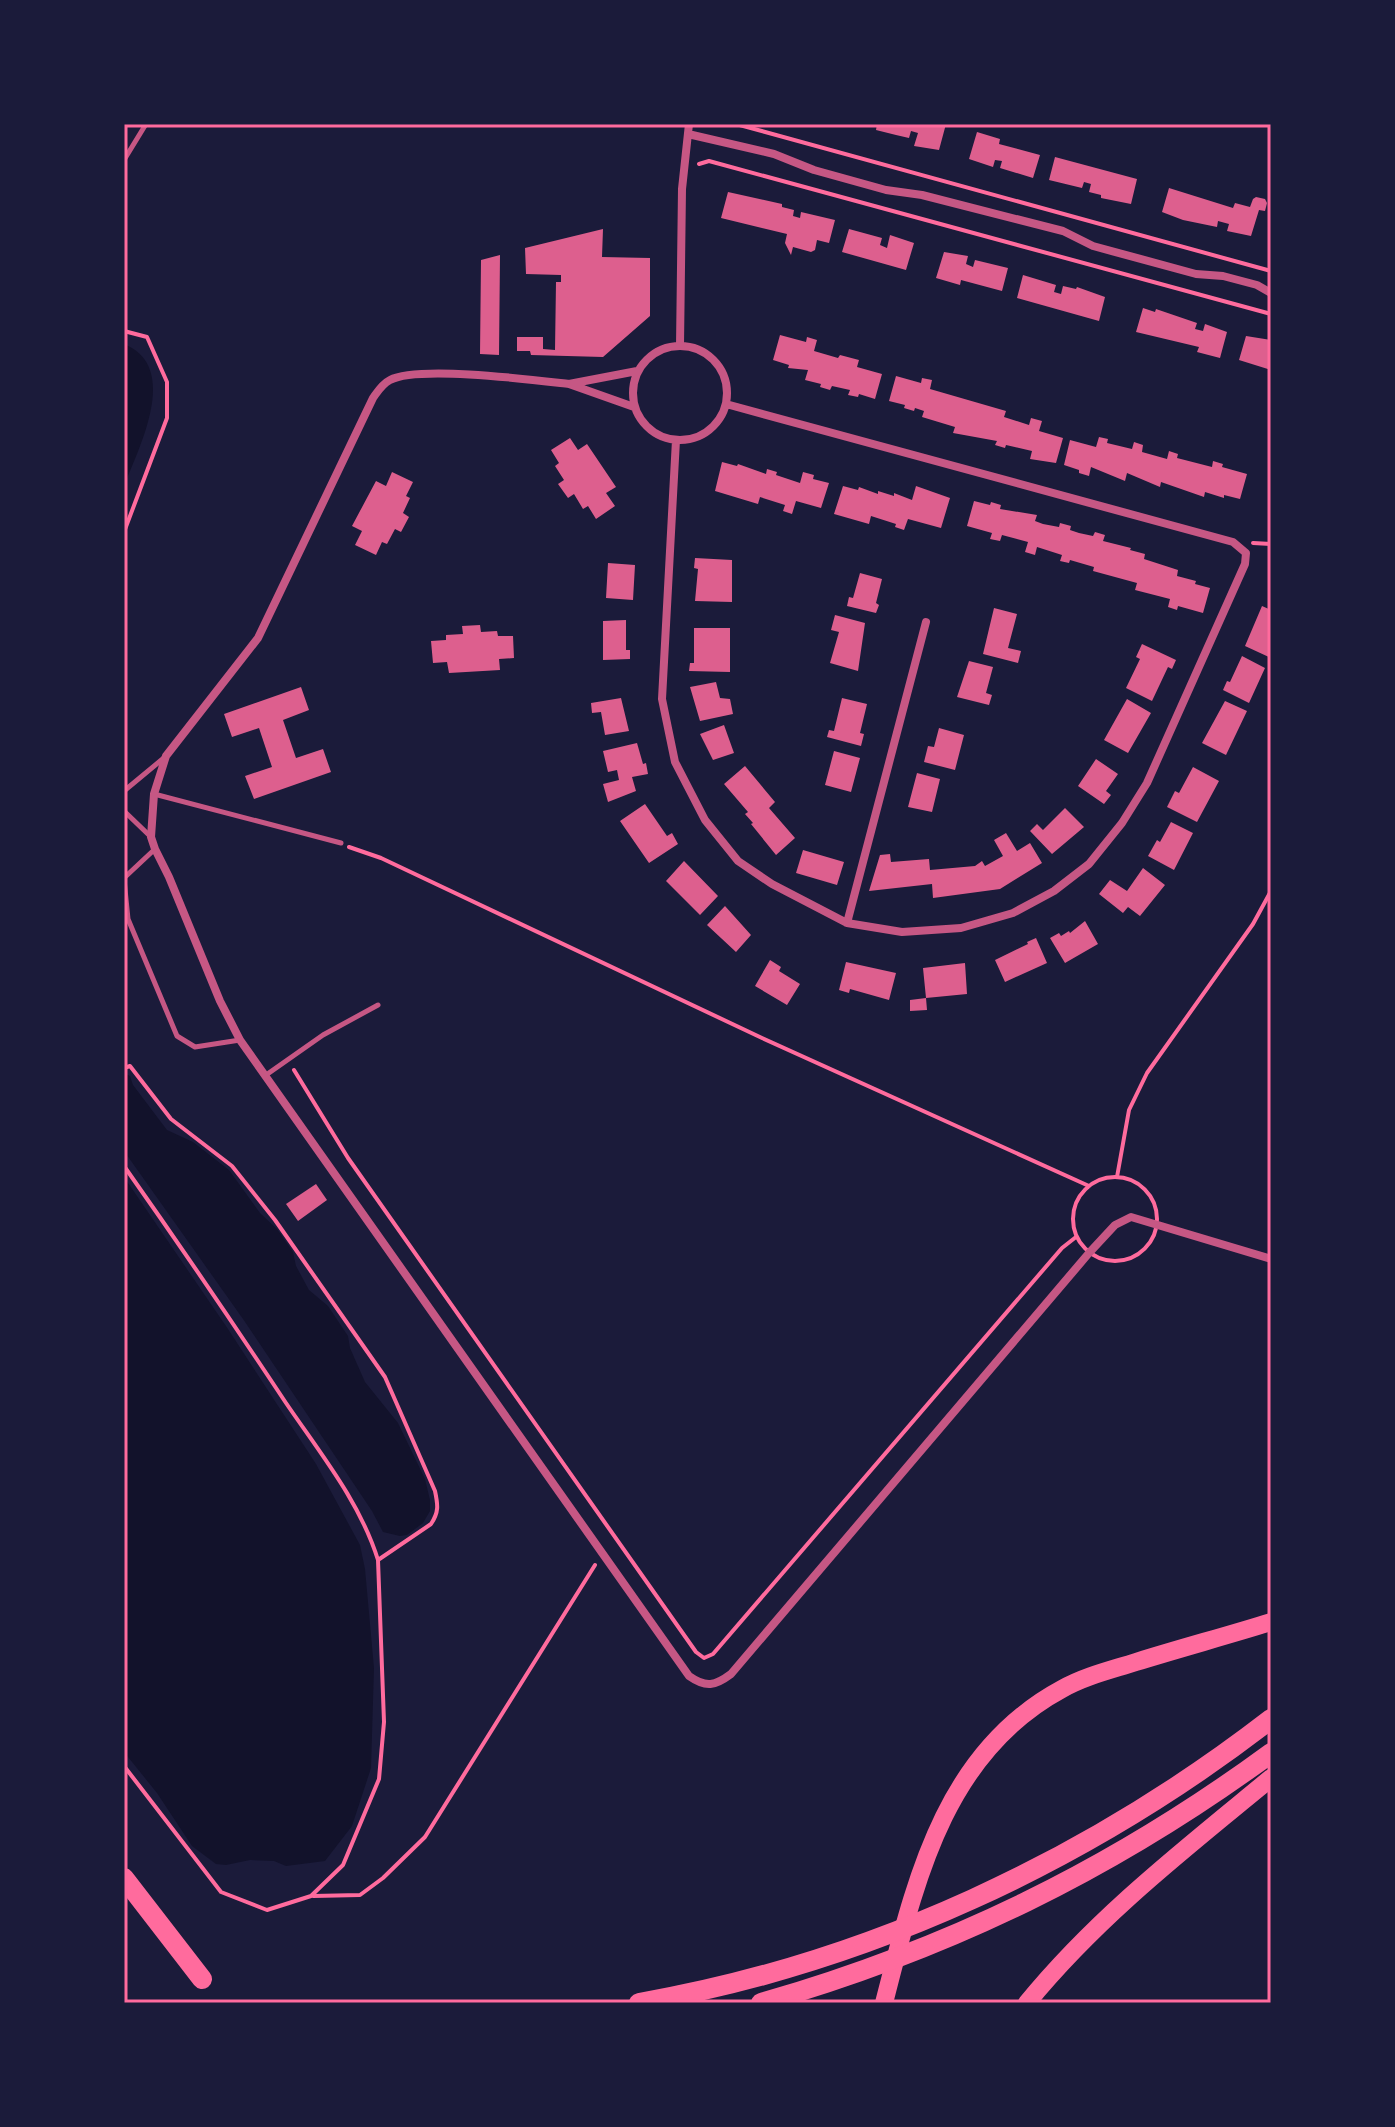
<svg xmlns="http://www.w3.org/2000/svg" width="1395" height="2127" font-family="'Nunito Sans',sans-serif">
<rect width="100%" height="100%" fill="#1b1b3a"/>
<path fill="#12122b" d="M124,344C181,367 139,447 124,486Z
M124,1073L130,1076L133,1085L167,1130L193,1142L229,1170L260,1213L277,1229L293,1252L296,1266L309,1290L328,1306L348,1336L350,1348L365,1382L398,1423L425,1479L430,1500V1511L423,1523L407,1535L400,1536L383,1532L372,1511L243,1319L124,1151Z
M124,1177L228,1329L316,1464L360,1545L365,1569L374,1668L371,1768L352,1826L325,1861L286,1866L274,1861L250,1860L226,1865L216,1864L192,1846L157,1793L124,1752Z"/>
<path fill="#dd5f8e" d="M877,124H946L939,150L914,146L918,133L911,131L909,138L896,135L876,130Z
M977,132L1000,139L999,144L1040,155L1033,178L1000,168L1002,161L995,160L993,167L969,159Z
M1055,157L1137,179L1131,204L1101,198V195L1089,192L1091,184L1084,182L1082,188L1049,180Z
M1169,188L1233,208L1235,203L1250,207L1253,199L1256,197L1265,199L1267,203L1265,211L1259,210L1251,236L1227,231L1229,224L1218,221L1217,227L1183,220L1162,212Z
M728,192L782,204V207L794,210L793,216L800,218L801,212L835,220L829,243L817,240L815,250L811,252L793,247L791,255L785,243L787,234L721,218Z
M603,229L602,257L650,258V316L603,357L531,355L530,351H517V337H543V349L555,350L556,282H561V275L526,274L525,248Z
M849,229L882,238L880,245L887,248L890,235L914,243L906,270L842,252Z
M944,252L968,256L966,264L973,267L975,260L1008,268L1002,291L961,280L960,285L936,278Z
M500,255L499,355L480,354L481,260Z
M1023,275L1056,285L1054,292L1061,294L1063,286L1076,289L1077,287L1105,297L1099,321L1017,298Z
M1143,308L1155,312L1156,309L1197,323L1195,329L1203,331L1205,324L1227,332L1220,358L1197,352L1199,347L1136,332Z
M780,335L806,342L807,337L817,340L814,351L838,358L840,355L859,360L857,367L882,374L875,399L859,394L858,397L848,395L850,390L832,386L830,390L820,387L821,384L805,380L808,370L788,368L789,365L773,360Z
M1246,336L1271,340V370L1239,360Z
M896,376L921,383L922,378L932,380L930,389L1006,411L1004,417L1029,425L1031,418L1042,421L1039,431L1063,438L1056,463L1030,459L1032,451L1006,445L1005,448L995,445L997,441L953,433L955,427L922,417L924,411L915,408L914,411L904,408L905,405L889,401Z
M1099,437L1108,439L1107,443L1132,449L1134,442L1143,445L1142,452L1167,459L1169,451L1178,454L1177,458L1212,467L1213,461L1223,464L1222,467L1247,474L1240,499L1224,495V498L1205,492L1204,497L1161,482L1160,487L1127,473L1125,481L1091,467L1089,476L1079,473V470L1064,465L1070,440L1096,447Z
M570,438L578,450L587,444L616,487L606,493L615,506L596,519L588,506L583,509L574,494L568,498L558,484L564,480L555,466L559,463L551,450Z
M722,462L737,466L738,464L766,474L767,469L777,472L776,475L800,483L803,472L814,475L813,479L829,483L821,508L796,501L792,514L783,511L785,505L760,497L758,504L715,491Z
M392,472L413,482L406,496L410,498L403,513L409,517L401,532L395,529L387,544L382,542L376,555L355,545L362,531L352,526L376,481L386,486Z
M843,486L858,490L859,487L878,494V491L894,496V493L912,500L916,486L950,498L941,528L908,519L904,530L895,527L896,524L871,516L869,524L834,514Z
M974,501L990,505L991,502L1001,505L1000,509L1037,515L1035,521L1043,524L1059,527L1060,523L1071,526L1070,530L1079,533L1093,536L1095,532L1105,535L1103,541L1131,548L1130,550L1145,554L1144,559L1178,570L1177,576L1196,581L1195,584L1210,588L1203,613L1178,606L1177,610L1168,607L1170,599L1135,590L1137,583L1093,571L1094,567L1070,560L1069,563L1060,561L1062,555L1037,547L1035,555L1025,552L1028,542L1002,535L1000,541L990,539L992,533L967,526Z
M695,558L732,560V602L695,601L698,569L694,568Z
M608,563L635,565L633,600L606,598Z
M860,573L882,579L876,603L879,605L876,613L847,606L849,597L853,598Z
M1262,606L1271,610V658L1245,646Z
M994,608L1017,614L1008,648L1021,651L1018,663L983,654Z
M835,615L865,623L858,671L830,663L839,632L831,630Z
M626,620V650H630V659L603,660V621Z
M480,625L481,632L497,631L498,636H513L514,658L499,659L500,670L449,673L447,662L433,663L431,641L446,640V635L463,634L462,626Z
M694,628H730V672L689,671L690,663H694Z
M1142,644L1176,660L1172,669L1168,667L1152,701L1126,688L1140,659L1136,657Z
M1242,656L1265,668L1249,703L1223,690L1227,681L1230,682Z
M969,661L993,667L986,693L992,695L989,705L957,697Z
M716,682L720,698L730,699L733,714L700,721L690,687Z
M301,687L309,710L283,720L296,758L323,749L331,772L254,799L245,776L272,767L259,728L232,737L224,714Z
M621,698L629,731L605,735L601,712L592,713L591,703Z
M842,698L867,704L860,733L864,734L861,746L827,737L829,730L834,731Z
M1127,699L1151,713L1128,753L1104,740Z
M1225,701L1247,711L1226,755L1202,743Z
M724,725L734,753L713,760L700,734Z
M939,728L964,735L955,770L924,762L928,746L934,747Z
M637,743L643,764L646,763L648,774L632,777L636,791L608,802L603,784L619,780L617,770L608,772L603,751Z
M834,751L860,758L851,792L825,785Z
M1096,759L1118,774L1106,791L1111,795L1104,804L1078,786Z
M745,766L775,802L769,808L795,838L776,855L751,824L753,823L745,814L748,812L724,784Z
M1193,767L1219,781L1197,822L1167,807L1175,791L1179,793Z
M917,773L940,779L932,812L908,807Z
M645,804L667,836L672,833L678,844L649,863L620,821Z
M1065,808L1084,827L1052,854L1030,831L1037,824L1043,830Z
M1171,822L1193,833L1174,870L1148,856L1157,840L1160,842Z
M1006,833L1017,851L1030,843L1042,863L1000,889L933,898L932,884L869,891L880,855L890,854L891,862L929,859L930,870L975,866L982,861L985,866L1003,856L994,840Z
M803,850L844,862L837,885L796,873Z
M684,861L718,896L700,915L666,881Z
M1143,868L1165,885L1140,916L1128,907L1123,913L1099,894L1110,880L1127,891Z
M725,906L751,935L736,952L707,925Z
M1085,921L1098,944L1065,963L1050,938L1059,933L1061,936L1069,931L1070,933Z
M1036,938L1047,963L1005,982L995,960L1028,944L1027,942Z
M770,960L781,967L779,971L800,984L787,1005L755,986Z
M846,962L896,973L889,1000L850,989L849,993L839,990Z
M965,963L967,994L926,998L923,968Z
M926,998L927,1010L910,1011V1000Z
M316,1184L327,1200L298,1221L286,1204Z"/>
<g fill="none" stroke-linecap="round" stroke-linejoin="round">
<path stroke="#ff6b9d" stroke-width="4" d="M736,124L1271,271
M699,164L709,161L1271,314
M124,331L147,337L167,382V418L124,532
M1253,543L1271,544
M349,847L381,858L762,1038L1089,1186
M124,1068L130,1066L171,1119L232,1166L275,1220L385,1377L435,1491C438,1505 439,1512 431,1524L378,1560
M294,1070L348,1158L696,1652L704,1658L713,1654L1062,1248L1076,1237
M124,1166C179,1244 233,1323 286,1403C320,1453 360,1502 378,1560L384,1722L379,1779L343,1865L311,1896L267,1910L221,1892L124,1766
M1073 1219a42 42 0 1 1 84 0a42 42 0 1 1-84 0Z
M1117,1177L1129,1110L1147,1073L1253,924L1271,891
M313,1896L360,1895L383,1878L425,1837L595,1565"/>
<path stroke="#c65784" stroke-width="5" d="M124,160L146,124
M124,791L165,757
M154,794L341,843
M124,811L151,837
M124,878L155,849
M124,879L128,919L177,1036L195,1047L240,1040
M266,1075L323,1035L378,1005"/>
<path stroke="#c65784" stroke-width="8" d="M688,134L774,154L814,170L886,190L922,195L1063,231L1093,246L1196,274L1223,276L1257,285L1271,293
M680,346L682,189L689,124
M633 393a47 47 0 1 1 94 0a47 47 0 1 1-94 0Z
M569,384C534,380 418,365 390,380C382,384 378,391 373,398L258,638L166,756L154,794L151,837L155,849L169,877L220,1001L240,1040L689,1676C706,1688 715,1686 731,1674L1089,1253L1115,1225L1131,1217L1271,1259
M634,407L569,384L637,371
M676,440L662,699L675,762L705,820L738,861L772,884L847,923L902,932L961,928L1013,913L1054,891L1089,864L1122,823L1147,783L1245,564L1246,553L1233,542L726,404
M847,923L926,622"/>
<path stroke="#ff6b9d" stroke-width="18" d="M884,2003C915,1883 943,1753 1062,1689C1085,1676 1111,1670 1136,1662C1181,1648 1226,1636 1271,1622
M1027,2003C1097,1917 1186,1848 1271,1778"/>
<path stroke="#ff6b9d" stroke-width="20" d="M124,1878L202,1979
M639,2003C869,1963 1087,1861 1271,1719
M761,2003C949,1949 1113,1869 1271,1753"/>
</g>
<rect width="1395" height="2127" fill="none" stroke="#1b1b3a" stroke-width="252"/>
<rect x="126" y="126" width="1143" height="1875" fill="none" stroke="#ff6b9d" stroke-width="3"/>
</svg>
